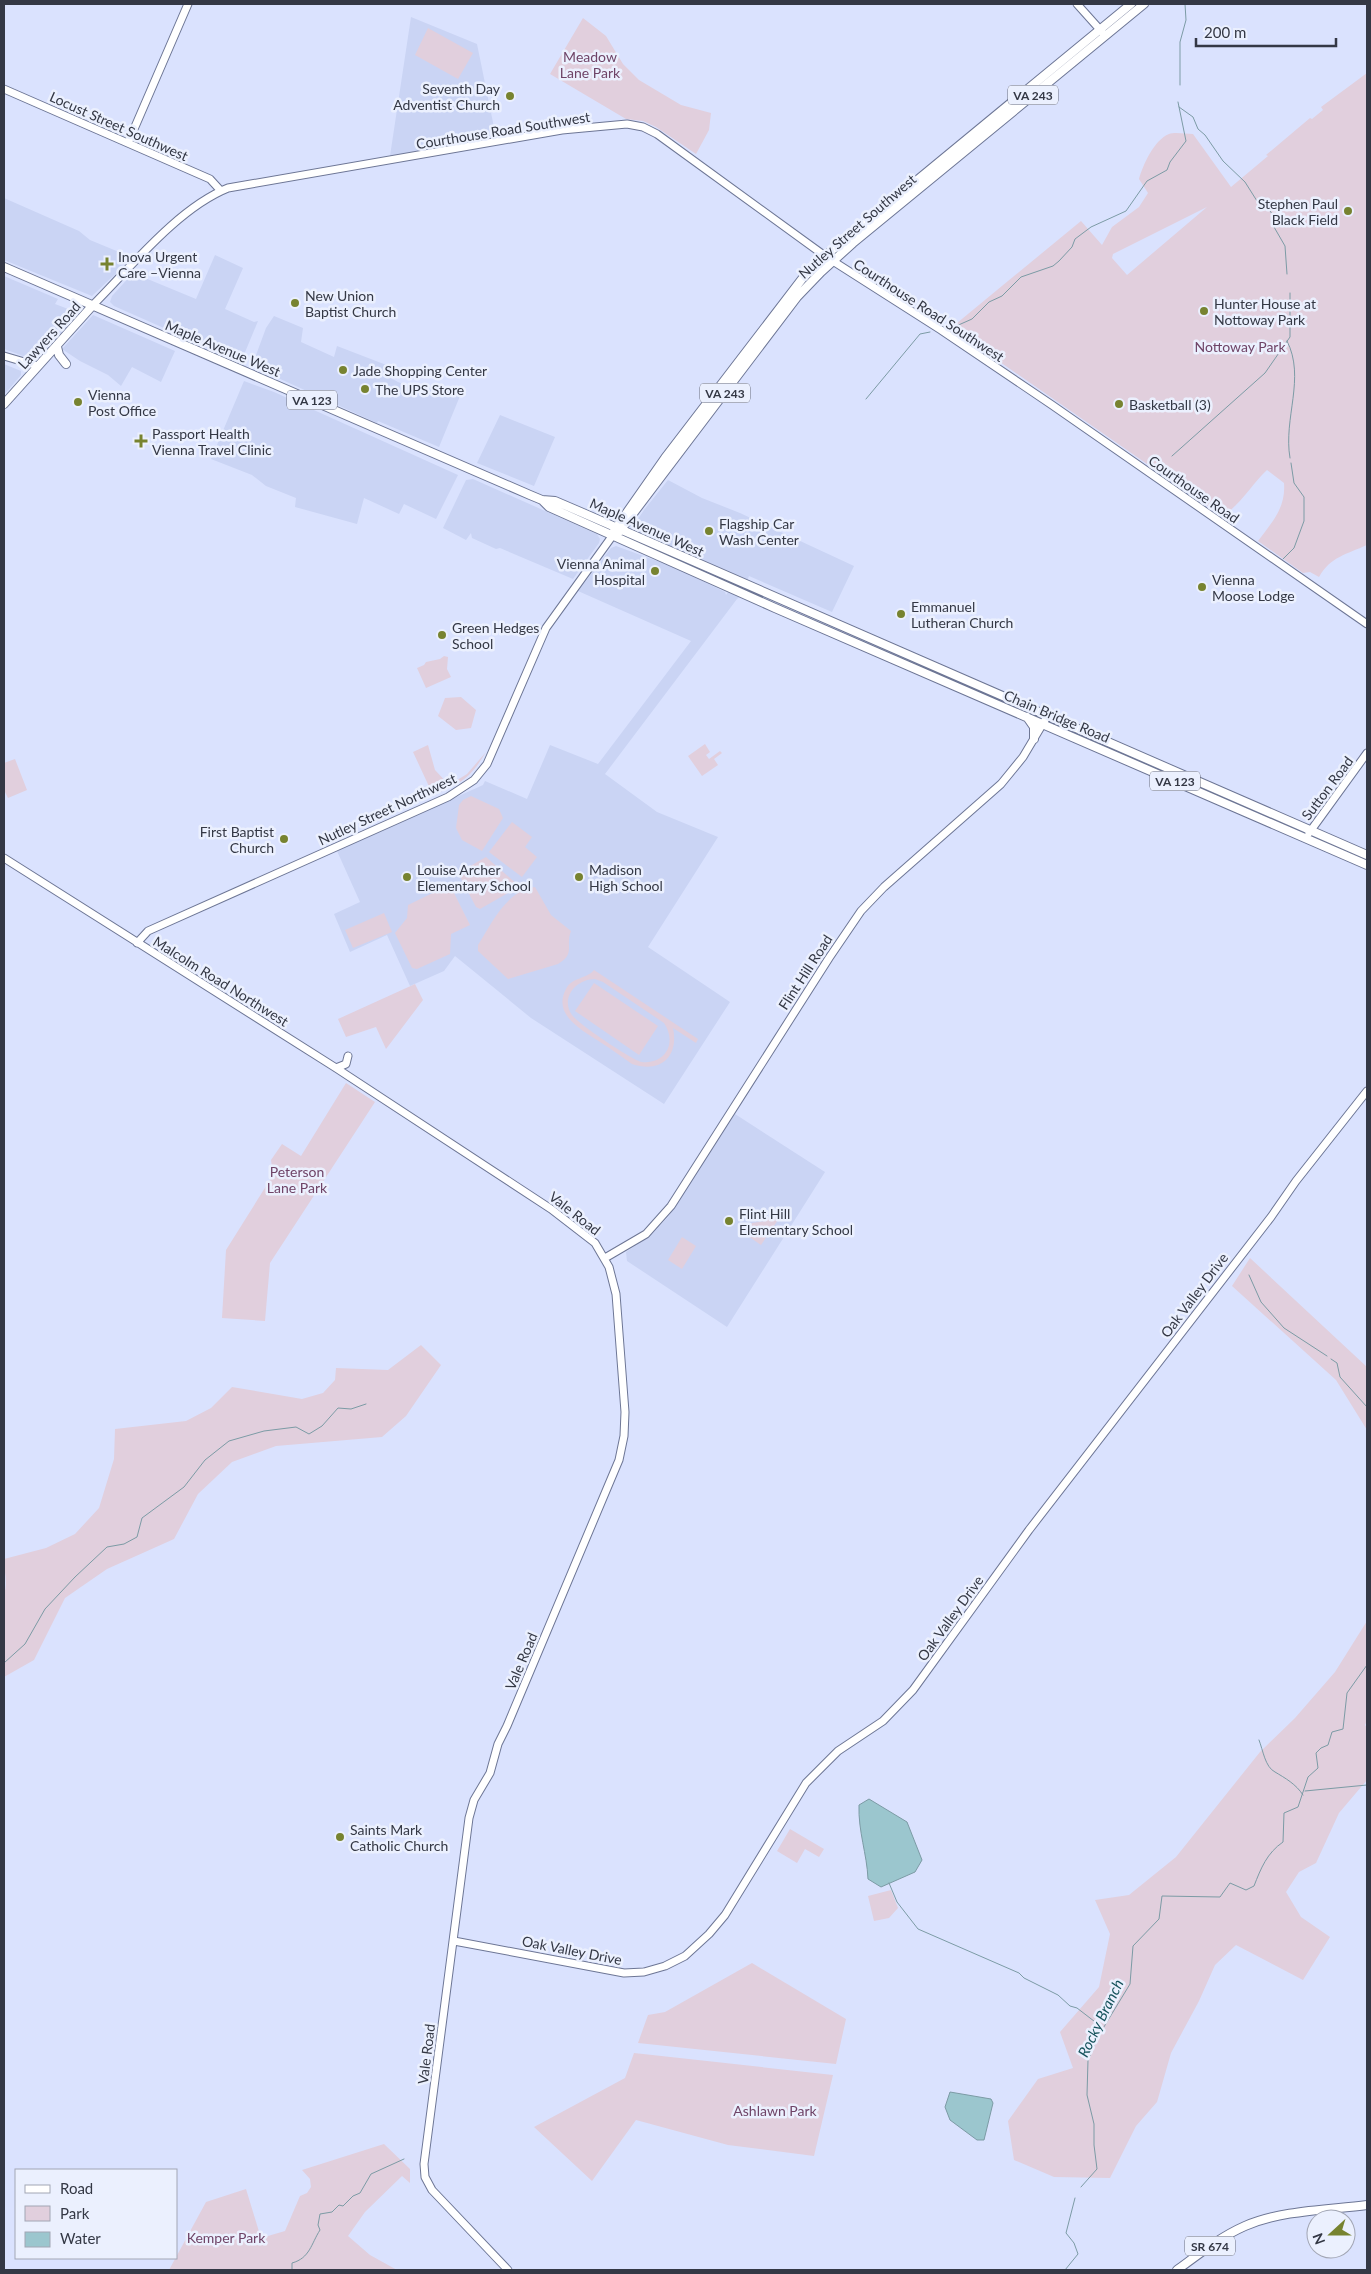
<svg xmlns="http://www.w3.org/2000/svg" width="1371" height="2274" font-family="Lato,sans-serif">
<rect width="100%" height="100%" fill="#dae2fe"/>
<path fill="#cad4f4" d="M411,17L477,44L496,137L390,156Z
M4,198L79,231L90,240L119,252L129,261L92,296L4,260Z
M215,255L243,268L225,309L254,322L258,321L241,362L114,306L110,302L112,296L133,273L196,299Z
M4,276L58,299L55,304L76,312L72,321L34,360L4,349Z
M93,315L175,351L161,382L132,367L121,386L108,375L80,361L62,349Z
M274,316L303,328L301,342L334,357L337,346L389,366L387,376L398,382L428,393L431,386L460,396L439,447L378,421L377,423L252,366L266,328Z
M4,364L21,371V375L4,395Z
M244,381L274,392L458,475L436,519L404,504L399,514L364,498L357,524L295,507L296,498L266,486L252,475L211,459Z
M500,415L555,437L534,486L477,463Z
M473,479L597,534L600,539L599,543L573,579L500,548L496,549L472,538L471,533L466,540L443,528L466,480Z
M668,480L702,498L740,513L854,566L832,612L749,576L747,581L636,532L634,525L644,510Z
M616,546L657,561L666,563L725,592L726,595L728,592L740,597L737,599L605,774L657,812L718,837L648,947L730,1002L664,1104L531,1018L455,956L444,971L410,986L387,935L350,952L334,914L360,902L337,851L483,785L485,781L527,799L550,745L598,764L691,641L578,591L611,548Z
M735,1114L825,1172L727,1327L627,1261L626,1252L652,1234L668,1217Z"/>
<path fill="#e1cfdd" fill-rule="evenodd" d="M583,18L606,36L623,64L639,80L681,105L711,113L709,130L696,154L656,127L643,121L626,119L550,74Z
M428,28L473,53L458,79L415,55Z
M1367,73V545C1347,554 1330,557 1319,577L1310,572L1303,573L1258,541C1272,522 1286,508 1284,483L1267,470C1252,484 1239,507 1222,516L951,328L1081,221L1102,245L1112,227L1139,207L1148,193L1139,179C1143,165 1154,140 1169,134C1175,132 1186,134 1193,134L1231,187L1268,156L1266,155L1310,118L1312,119L1323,110L1321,107ZM1207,207L1127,275L1112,258L1113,254Z
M444,656L448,657L447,669L451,677L426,688L417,668L424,665L426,662L440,659Z
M461,697L476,710L471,728L456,730L438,716L445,698Z
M705,744L710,752L706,755L709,759L720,751L722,753L714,759L718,765L702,776L688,756Z
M428,745L435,770L449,785L467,774L486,752C469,780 461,783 433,795L413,752Z
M15,759L27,790L8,798L4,790V763Z
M471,796L499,809L503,818L482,851L462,840L456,828L459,805L463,800Z
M512,822L532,837L525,847L537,857L522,877L489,852Z
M486,857L517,884L508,893L480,909L476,907L458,873Z
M447,886L451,887L470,925L451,934L450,954L417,969L412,968L395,933L407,918L408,905Z
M535,887L551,915L571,931C565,946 576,953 558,964L508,979L478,951V945C492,923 507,890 535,887Z
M384,913L392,932L353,948L345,930Z
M594,970L698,1039L696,1043L673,1028C679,1056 661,1074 632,1064C621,1056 611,1049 600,1042C582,1030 552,1015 566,989C572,977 587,979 594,970ZM595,979L603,982L664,1023C670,1032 672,1043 666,1052C661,1060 651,1063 642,1062C633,1061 577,1023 572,1015C560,998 576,979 595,979Z
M594,983L658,1026L639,1055L575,1011Z
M415,984L423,1000L386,1049L376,1027L346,1037L338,1019Z
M346,1083L375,1102L270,1263L265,1321L222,1318L226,1250L273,1175L271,1160L282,1144L301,1156Z
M777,1210L781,1212L778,1216L780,1217L761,1245L745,1234L752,1223L766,1221L772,1212L774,1214Z
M682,1237L696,1246L682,1269L668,1260Z
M1250,1258L1367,1367V1430L1336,1380L1232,1286Z
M421,1345L441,1365L406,1416L382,1437L276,1446L232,1462L198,1494L174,1539L107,1569L65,1598L34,1660L4,1677V1594C8,1583 4,1571 4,1559L46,1548L75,1534L99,1508L114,1459L115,1429L186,1421L211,1408L232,1387L302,1399L323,1393L335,1380L336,1368L388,1370Z
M1367,1621V1721L1365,1725L1367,1728V1780L1339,1813L1316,1863L1299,1872L1286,1892L1301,1917L1330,1937L1303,1980L1236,1945L1215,1965L1199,2001L1171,2053L1157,2102L1136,2126L1110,2178L1054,2177L1014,2160L1008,2121L1038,2079L1073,2068L1060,2032L1099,1987L1110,1934L1095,1900L1129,1895L1176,1857L1260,1752L1295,1718L1335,1672Z
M790,1829L824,1849L819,1857L805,1849L797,1863L777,1851Z
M891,1890L898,1908L889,1918L874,1921L868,1896Z
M752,1963L846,2019L836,2064L638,2043L648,2015L665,2012Z
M634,2053L833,2075L814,2156L728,2145L636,2120L592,2181L534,2127L625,2078Z
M384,2144L410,2169V2183L402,2176L365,2212L348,2236L370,2255L397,2270H169L206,2202L246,2189L261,2238L285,2231L300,2196L307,2193L311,2187L310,2179L302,2170Z"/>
<path fill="#9bc6ce" stroke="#7c9ba5" d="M869,1799L907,1822L922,1860L915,1872L881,1887L868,1879C867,1854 858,1831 859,1805Z
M950,2092L991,2099L993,2103L984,2140H977L950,2120L945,2107Z"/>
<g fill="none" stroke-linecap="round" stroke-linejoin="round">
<path stroke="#7c9ba5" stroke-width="1" d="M1180,85V42L1186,20L1185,4
M1179,107L1193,117L1198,129L1205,135L1223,161L1245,182L1257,201H1262L1266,205
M1270,211L1273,215L1274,227L1285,246L1287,274
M954,327L972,319L989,302L1002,296L1021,277L1053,266L1059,261L1072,247L1075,239L1091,227L1126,211L1147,181L1167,170L1170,162L1186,141L1178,102
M1287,341C1306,378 1283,418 1290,458
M866,399L920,334L930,332
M1172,456L1265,373L1290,337V293
M1283,559L1294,548L1304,521V497L1294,483L1291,463
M1249,1275L1261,1302L1284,1328L1327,1356
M1331,1359L1337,1363L1340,1377L1367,1407
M4,1663L25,1644L45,1609L75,1577L107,1547L124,1544L137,1537L142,1518L184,1487L205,1460L229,1441L264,1431L296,1427L309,1434L322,1426L338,1408L351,1409L366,1404
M1259,1740C1263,1750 1265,1767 1275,1772C1285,1778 1296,1784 1303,1795
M1305,1791L1367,1785
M889,1883L897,1902L918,1929L1019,1973L1024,1978L1058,1995L1070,2006L1077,2008L1103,2028
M1081,2187L1097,2169L1094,2145V2124L1087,2095L1088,2060L1099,2035L1130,1984L1133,1946L1159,1919L1162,1896L1220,1897L1230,1883L1246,1890L1254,1886C1261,1868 1267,1853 1283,1842L1284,1813L1298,1807L1308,1777L1318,1768L1316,1753L1321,1748L1328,1745L1332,1732L1343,1729L1347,1693L1367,1665
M292,2270V2263C310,2258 311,2244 320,2230L318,2225L320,2214L332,2212L339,2205L343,2206L353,2196L360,2193L371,2174L404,2159
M1065,2270L1078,2254L1074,2243L1066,2233L1075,2198"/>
<g stroke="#6d7695" stroke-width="9">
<path id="secondary" d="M1077,4L1103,33
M4,89L210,179L221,191
M128,143L188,4
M93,305C131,267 178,208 228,188L562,130L627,124L643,127L657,134L825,256L941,330L1052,405L1367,624
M4,356L38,366
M1309,833L1367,753
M4,858L336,1068L551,1209L595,1243L609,1267L616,1294L625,1412L624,1436L619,1460L507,1726L498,1744L490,1773L474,1800L469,1818L424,2164L425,2177L432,2190L508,2270
M137,943L148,931L448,797L474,780L487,764L546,628L613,535
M336,1068L346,1064L348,1056
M605,1258L646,1234L671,1206L829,958L861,911L884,887L1001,784L1023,757L1048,715
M454,1941L624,1973L644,1972L665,1966L685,1956L709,1934L725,1915L806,1783L838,1751L883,1721L913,1690L1029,1530L1271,1217L1296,1181L1367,1091"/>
</g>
<g stroke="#6d7695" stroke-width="10">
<path id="primary" d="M4,267L530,495L542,500L555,501L583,513L1367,855
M57,347L59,355L66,364
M4,404L93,305
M542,500L549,507L775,608L1367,865
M614,531L665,458L802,279L825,256L1131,4
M619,532L797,297L821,272L853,243L1144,4
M1027,717L1034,727V739
M1177,2270C1199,2254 1220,2237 1245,2226C1282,2210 1328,2210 1367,2205"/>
</g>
<use href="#secondary" stroke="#fff" stroke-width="7"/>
<use href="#primary" stroke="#fff" stroke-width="8"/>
</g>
<g fill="#778330" stroke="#ebf0fe" stroke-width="2">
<circle cx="510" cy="96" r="5"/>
<circle cx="1348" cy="211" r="5"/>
<path d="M104.5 256.5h5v5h5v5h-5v5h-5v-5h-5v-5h5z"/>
<circle cx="295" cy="303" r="5"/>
<circle cx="1204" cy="311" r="5"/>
<circle cx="343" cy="370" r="5"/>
<circle cx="365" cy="389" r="5"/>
<circle cx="78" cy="402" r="5"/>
<circle cx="1119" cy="404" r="5"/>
<path d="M138.5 433.5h5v5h5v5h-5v5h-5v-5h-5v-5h5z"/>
<circle cx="709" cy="531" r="5"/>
<circle cx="655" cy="571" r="5"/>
<circle cx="1202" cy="587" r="5"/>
<circle cx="901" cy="614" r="5"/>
<circle cx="442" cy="635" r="5"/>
<circle cx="284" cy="839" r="5"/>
<circle cx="407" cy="877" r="5"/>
<circle cx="579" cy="877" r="5"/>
<circle cx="729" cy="1221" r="5"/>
<circle cx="340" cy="1837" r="5"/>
</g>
<g text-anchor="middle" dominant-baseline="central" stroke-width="5" stroke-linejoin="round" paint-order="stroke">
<g fill="#ebf0fe" stroke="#6b6f7c" stroke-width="1">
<rect x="1008" y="85.5" width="50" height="19" rx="4"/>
<rect x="700" y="383.5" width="50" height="19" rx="4"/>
<rect x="287" y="390.5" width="50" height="19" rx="4"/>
<rect x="1150" y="771.5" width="50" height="19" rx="4"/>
<rect x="1185" y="2236.5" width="50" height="19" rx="4"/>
</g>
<g font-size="12" font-weight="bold" fill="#343845">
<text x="1033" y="95">VA 243</text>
<text x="725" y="393">VA 243</text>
<text x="312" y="400">VA 123</text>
<text x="1175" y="781">VA 123</text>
<text x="1210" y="2246">SR 674</text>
</g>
<g font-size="14" fill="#6f4467" stroke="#ebf0fe">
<text x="590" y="56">Meadow<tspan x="590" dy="16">Lane Park</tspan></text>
<text x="1240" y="346">Nottoway Park</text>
<text x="297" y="1171">Peterson<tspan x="297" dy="16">Lane Park</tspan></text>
<text x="775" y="2110">Ashlawn Park</text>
<text x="226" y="2237">Kemper Park</text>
</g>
<g font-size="14" fill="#343845" stroke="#ebf0fe" text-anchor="start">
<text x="500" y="88" text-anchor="end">Seventh Day<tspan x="500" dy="16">Adventist Church</tspan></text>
<text x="1338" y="203" text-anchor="end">Stephen Paul<tspan x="1338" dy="16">Black Field</tspan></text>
<text x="118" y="256">Inova Urgent<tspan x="118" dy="16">Care –Vienna</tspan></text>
<text x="305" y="295">New Union<tspan x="305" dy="16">Baptist Church</tspan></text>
<text x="1214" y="303">Hunter House at<tspan x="1214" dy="16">Nottoway Park</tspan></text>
<text x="353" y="370">Jade Shopping Center</text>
<text x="375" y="389">The UPS Store</text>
<text x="88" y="394">Vienna<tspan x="88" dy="16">Post Office</tspan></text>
<text x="1129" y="404">Basketball (3)</text>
<text x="152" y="433">Passport Health<tspan x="152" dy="16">Vienna Travel Clinic</tspan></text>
<text x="719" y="523">Flagship Car<tspan x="719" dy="16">Wash Center</tspan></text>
<text x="645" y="563" text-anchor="end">Vienna Animal<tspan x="645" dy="16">Hospital</tspan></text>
<text x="1212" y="579">Vienna<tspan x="1212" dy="16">Moose Lodge</tspan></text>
<text x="911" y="606">Emmanuel<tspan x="911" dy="16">Lutheran Church</tspan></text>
<text x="452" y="627">Green Hedges<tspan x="452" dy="16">School</tspan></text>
<text x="274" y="831" text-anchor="end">First Baptist<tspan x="274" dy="16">Church</tspan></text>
<text x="417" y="869">Louise Archer<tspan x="417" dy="16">Elementary School</tspan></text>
<text x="589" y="869">Madison<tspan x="589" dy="16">High School</tspan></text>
<text x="739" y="1213">Flint Hill<tspan x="739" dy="16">Elementary School</tspan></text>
<text x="350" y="1829">Saints Mark<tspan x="350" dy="16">Catholic Church</tspan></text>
</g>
<g font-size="14" fill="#343845" stroke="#ebf0fe">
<text transform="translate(119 126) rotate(24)">Locust Street Southwest</text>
<text transform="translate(503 130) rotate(-9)">Courthouse Road Southwest</text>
<text transform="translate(857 226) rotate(-41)">Nutley Street Southwest</text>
<text transform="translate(929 310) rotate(33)">Courthouse Road Southwest</text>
<text transform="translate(49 335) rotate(-48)">Lawyers Road</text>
<text transform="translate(223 348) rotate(23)">Maple Avenue West</text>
<text transform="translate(1194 489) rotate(35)">Courthouse Road</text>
<text transform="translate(647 527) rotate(24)">Maple Avenue West</text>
<text transform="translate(1057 716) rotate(23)">Chain Bridge Road</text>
<text transform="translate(1327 788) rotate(-53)">Sutton Road</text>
<text transform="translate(387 809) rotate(-25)">Nutley Street Northwest</text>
<text transform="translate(805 972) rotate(-57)">Flint Hill Road</text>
<text transform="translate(221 981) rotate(32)">Malcolm Road Northwest</text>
<text transform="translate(575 1213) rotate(38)">Vale Road</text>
<text transform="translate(1194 1295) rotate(-53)">Oak Valley Drive</text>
<text transform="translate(950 1618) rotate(-54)">Oak Valley Drive</text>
<text transform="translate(521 1661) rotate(-67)">Vale Road</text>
<text transform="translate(572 1950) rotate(11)">Oak Valley Drive</text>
<text transform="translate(426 2054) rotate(-83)">Vale Road</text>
</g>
<g font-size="15" font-style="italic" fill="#15525b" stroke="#ebf0fe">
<text transform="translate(1100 2018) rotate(-64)">Rocky Branch</text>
</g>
</g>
<rect width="1371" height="2274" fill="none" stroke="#343845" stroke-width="10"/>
<rect x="15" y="2169" width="162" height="90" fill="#ebf0fe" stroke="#a2a6b4"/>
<rect x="25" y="2185" width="25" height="8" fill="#ffffff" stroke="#a2a6b4"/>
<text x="60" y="2194" font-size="15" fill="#343845">Road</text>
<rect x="25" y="2206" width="25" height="15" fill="#e1cfdd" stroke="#a2a6b4"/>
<text x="60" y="2219" font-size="15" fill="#343845">Park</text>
<rect x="25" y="2232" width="25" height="15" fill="#9bc6ce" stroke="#a2a6b4"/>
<text x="60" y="2244" font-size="15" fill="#343845">Water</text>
<g transform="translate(1331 2234) rotate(249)"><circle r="24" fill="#ebf0fe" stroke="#a2a6b4"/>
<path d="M0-4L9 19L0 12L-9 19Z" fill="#778330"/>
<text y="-8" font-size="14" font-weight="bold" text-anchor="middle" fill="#343845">N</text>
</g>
<path d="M1196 38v8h140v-8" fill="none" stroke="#343845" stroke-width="2.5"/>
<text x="1204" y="38" font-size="15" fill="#343845" stroke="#ebf0fe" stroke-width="4" paint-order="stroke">200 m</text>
</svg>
